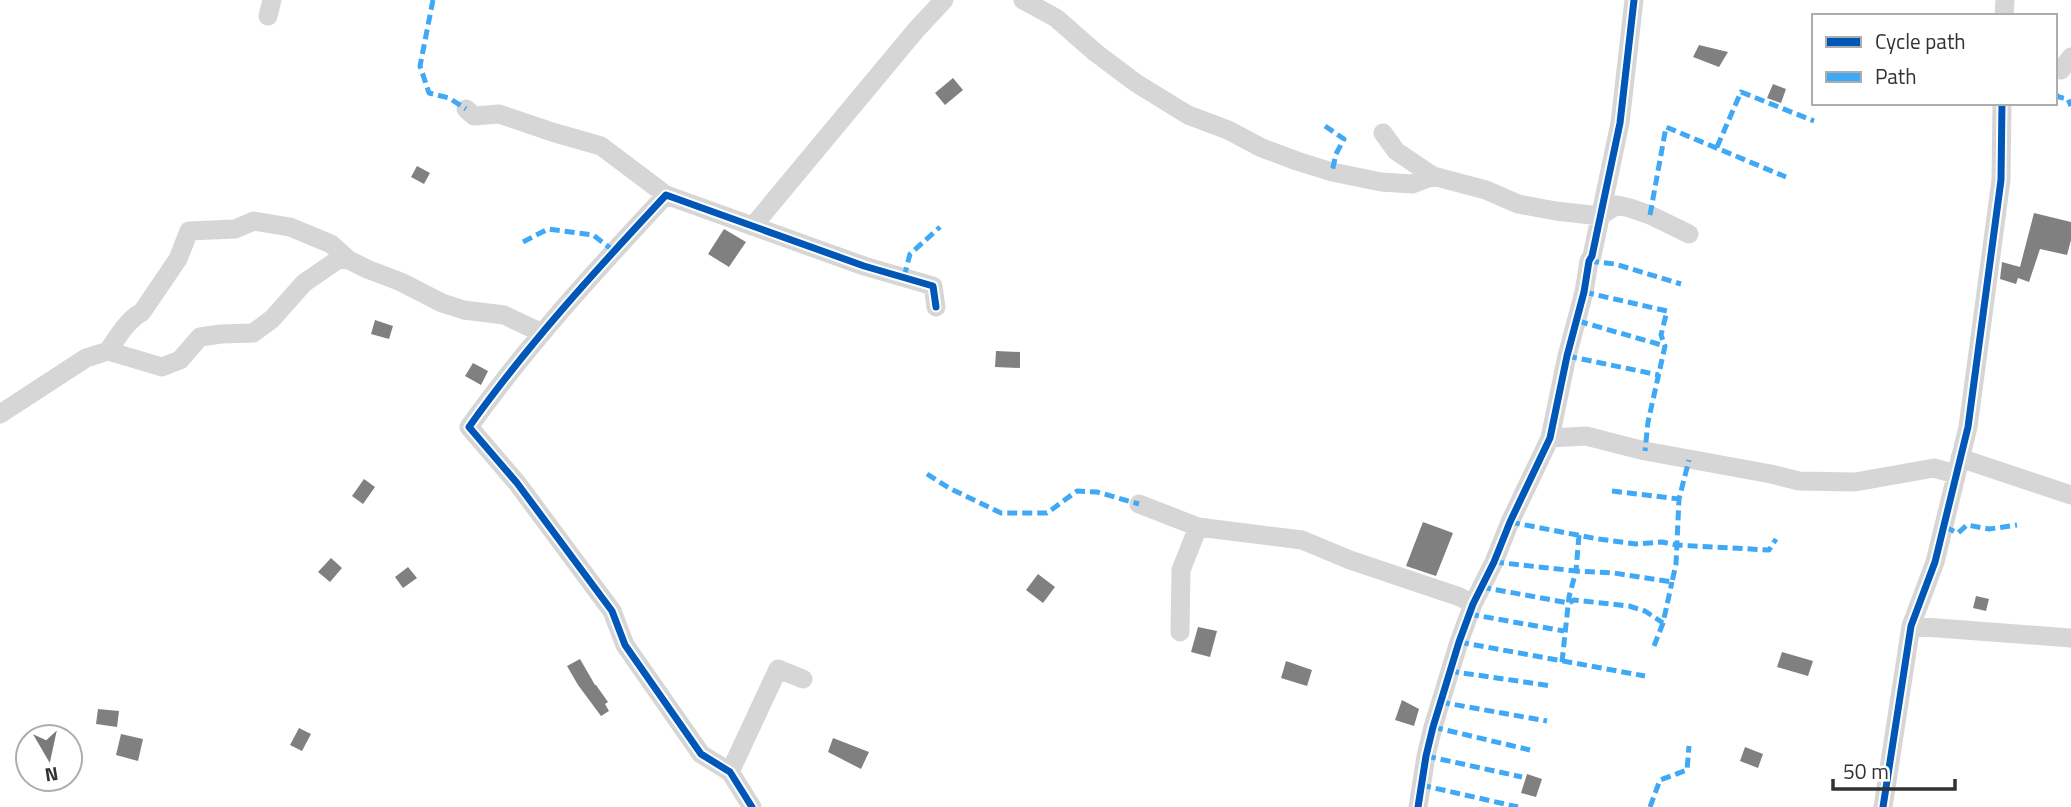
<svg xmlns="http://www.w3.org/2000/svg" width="2071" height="807" font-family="'Titillium Web',sans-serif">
<rect width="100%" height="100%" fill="#fff"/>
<path fill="#808080" d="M1699,45L1728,52L1719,67L1693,57Z
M953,78L963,90L945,105L935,93Z
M1773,84L1786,89L1781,103L1767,98Z
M417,166L430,173L424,184L411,177Z
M2034,213L2071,222V240L2067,255L2040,249L2029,282L2018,278L2016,284L2000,279L2002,262L2020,267Z
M724,229L746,242L729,267L708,254Z
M375,320L393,326L389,339L371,334Z
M996,351L1020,352V368L995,367Z
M473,363L488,371L481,385L465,376Z
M364,479L375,487L363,504L352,496Z
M1423,522L1453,533L1436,576L1406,566Z
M331,558L342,568L330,582L318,572Z
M408,567L417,578L403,588L395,577Z
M1038,574L1055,587L1043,603L1026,590Z
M1976,596L1989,599L1986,611L1973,608Z
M1198,627L1217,631L1210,657L1191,652Z
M1782,652L1813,661L1808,676L1777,667Z
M580,659L595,685H596L608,702L605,704L609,711L601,716L578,685L567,666Z
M1286,661L1312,670L1307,686L1281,678Z
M1402,700L1419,709L1414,726L1395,720Z
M98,709L119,711L117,727L96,724Z
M299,728L311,734L302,751L290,745Z
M121,734L143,739L138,761L116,755Z
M833,738L869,752L861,769L828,752Z
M1745,747L1763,754L1758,768L1740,761Z
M1527,774L1542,779L1536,797L1521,793Z"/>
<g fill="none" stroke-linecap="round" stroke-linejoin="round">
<path stroke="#d6d6d6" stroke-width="19" d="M1023,0L1056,18L1096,53L1136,83L1188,115L1228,130L1262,148L1297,161L1332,172L1381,182L1412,184L1433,176
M268,16L272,0
M2004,16L2005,0
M2055,68L2061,70L2071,57
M466,109L474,116L499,114L552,132L601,146L666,195
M1383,133L1396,151L1433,176L1486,190L1518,204L1556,211L1600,216L1617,205L1630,208L1650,215L1689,234
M753,226L916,30L944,0
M108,351C117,338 127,320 142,312L178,259L189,231L235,229L254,221L290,227L331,244L349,260
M0,414L86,358L108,351L162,367L180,360L200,337L221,334L253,333L272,319L304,283L339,259L349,260L367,269L401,282L442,303L464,310L504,315L542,333
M1550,438L1586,436L1645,451L1771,474L1799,481L1855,482L1934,468L1955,474
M1960,458L2071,495
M1139,504L1198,527L1302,540L1350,560L1460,597L1473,604
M1911,626L2071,638
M1180,632L1181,570L1198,527
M730,772L778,669L803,679
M752,807L730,772L701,754L625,645L612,611L517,483L469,427C528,344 597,269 666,195L864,266L933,286L936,307
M1418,807L1426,756L1433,727L1459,642L1473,604L1494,562L1510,522L1550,438L1567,356L1584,292L1589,261L1592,256L1620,123L1634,0
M1883,807L1911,626L1935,562L1968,427L2001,180L2002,103"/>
<path stroke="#3fa9f5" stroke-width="5" stroke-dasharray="10 5" stroke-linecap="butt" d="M433,0L420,66L429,93L449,98L466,109
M2055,94L2059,97L2068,99L2071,106
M1325,126L1344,139L1336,154L1332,172
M1717,147L1741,92L1814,121
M1650,215L1666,127L1786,177
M523,242L548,229L593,235L614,251
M1589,261L1615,264L1681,284
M904,277L910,254L940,227
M1584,292L1667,311L1661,335L1665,346L1648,422L1645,451
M1578,321L1665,346
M1567,356L1659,375
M927,474L949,488L1001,513H1047L1077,491L1097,492L1139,504
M1612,491L1679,499
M1510,522L1598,539L1636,544L1662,542L1676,545L1769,550L1776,539
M1945,527L1958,533L1967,525L1989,529L2017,525
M1579,535L1576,571L1614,573L1672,582L1676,564L1679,499L1689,460
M1494,562L1576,571L1569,597L1562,662
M1481,587L1569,603L1574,600L1629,606L1645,611L1663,623
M1469,614L1564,631
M1459,642L1645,676
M1654,646L1663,623L1672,582
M1449,671L1552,686
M1440,702L1547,721
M1433,727L1530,750
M1426,756L1522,777
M1421,785L1518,807
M1650,807L1660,780L1687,770L1689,746"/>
<g stroke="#fff" stroke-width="11">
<path id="cycleway" d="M752,807L730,772L701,754L625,645L612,611L517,483L469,427C528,344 597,269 666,195L864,266L933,286L936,307
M1418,807L1426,756L1433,727L1459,642L1473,604L1494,562L1510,522L1550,438L1567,356L1584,292L1589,261L1592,256L1620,123L1634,0
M1883,807L1911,626L1935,562L1968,427L2001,180L2002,103"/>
</g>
<use href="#cycleway" stroke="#0057b8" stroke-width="7"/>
</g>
<rect x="1812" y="14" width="245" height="91" fill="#ffffff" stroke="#adadad" stroke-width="2"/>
<rect x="1826" y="37" width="35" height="10" fill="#0057b8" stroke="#adadad" stroke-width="2"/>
<text x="1875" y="49" font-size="21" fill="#323232">Cycle path</text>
<rect x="1826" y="72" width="35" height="10" fill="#3fa9f5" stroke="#adadad" stroke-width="2"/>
<text x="1875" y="84" font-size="21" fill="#323232">Path</text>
<g transform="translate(49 758) rotate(171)"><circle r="33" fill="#ffffff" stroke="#adadad" stroke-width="2"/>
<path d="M0-5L12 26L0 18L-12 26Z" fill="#7a7a7a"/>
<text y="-10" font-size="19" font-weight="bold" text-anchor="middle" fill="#323232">N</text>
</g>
<path d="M1833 779v10h122v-10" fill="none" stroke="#323232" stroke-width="3.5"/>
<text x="1843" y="779" font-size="21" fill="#323232" stroke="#ffffff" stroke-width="5" paint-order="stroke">50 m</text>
</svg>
